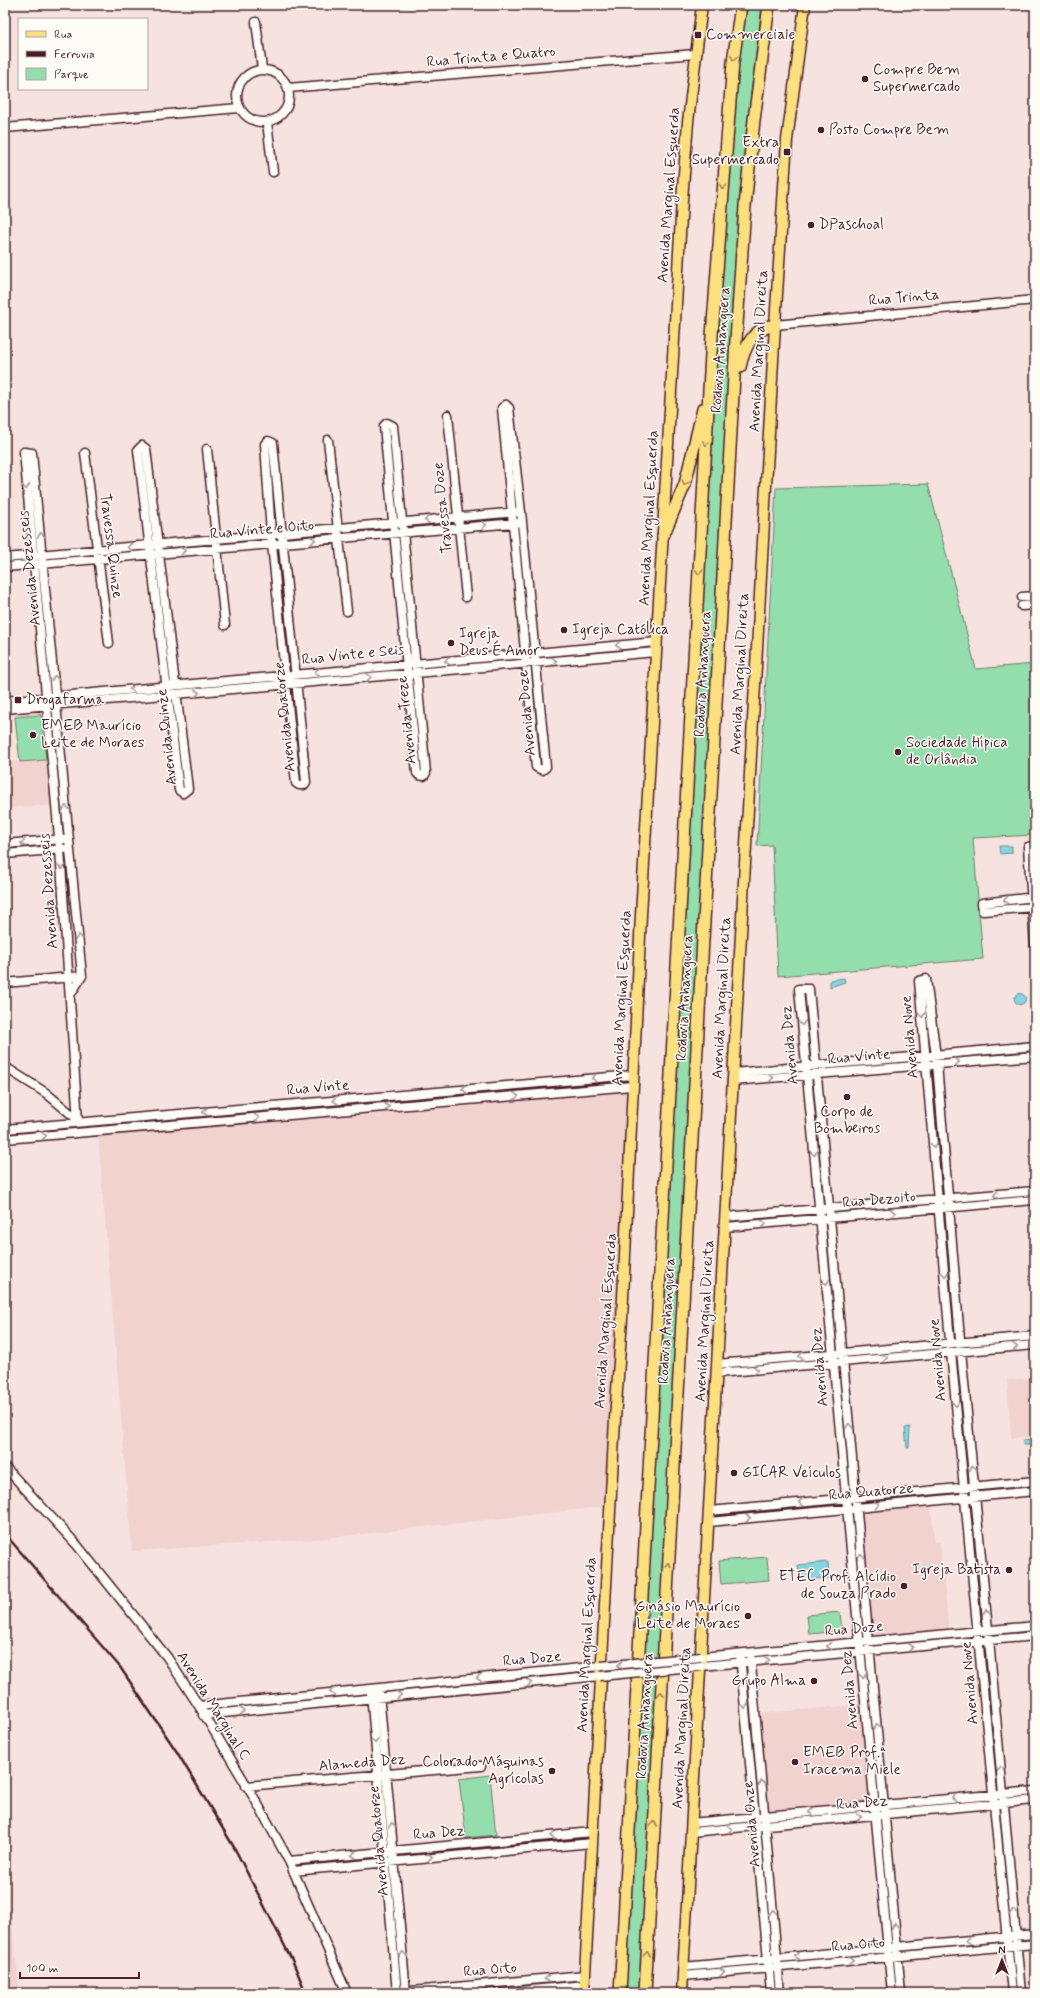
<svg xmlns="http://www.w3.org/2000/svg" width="1040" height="1998" font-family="Mynerve,sans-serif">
<rect width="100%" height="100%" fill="#f6e3df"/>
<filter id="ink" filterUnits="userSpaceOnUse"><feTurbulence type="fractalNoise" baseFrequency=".025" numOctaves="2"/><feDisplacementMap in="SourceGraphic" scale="8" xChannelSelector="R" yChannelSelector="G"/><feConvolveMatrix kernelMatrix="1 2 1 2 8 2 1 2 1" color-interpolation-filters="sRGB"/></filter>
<g filter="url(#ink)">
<path fill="#f1d2ce" d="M47,705L57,805L5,808V763L19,761L14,709Z
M631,1088L610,1506L317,1539L132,1551L98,1135L315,1114Z
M1035,1378V1436L1011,1438L1007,1380Z
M930,1500L935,1543L940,1542L949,1634L869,1642L856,1507Z
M865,1704L875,1806L765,1816L756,1714Z
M5,1839L13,1934L20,1993H5Z"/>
<path fill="#94ddad" stroke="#6f7e6c" d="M745,5H762L745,143L732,304L640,1993H625L719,301L738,61Z
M928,484L976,669L1035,664V835L973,838L983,959L778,976L772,845L757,846L776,488Z
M41,715L46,760L20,762L15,717Z
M767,1557L769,1580L721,1584L719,1561Z
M840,1612L842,1631L809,1634L807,1615Z
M490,1775L496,1835L466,1838L459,1779Z"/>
<path fill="#85d6df" stroke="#6d8d97" d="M999,846H1012V853L1000,854Z
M844,978L845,982L830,987V980Z
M1014.5 999a5.5 5.5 0 1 1 11 0a5.5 5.5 0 1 1-11 0Z
M910,1427L909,1448H907L905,1428Z
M1033,1439L1034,1445H1023V1440Z
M828,1562L829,1578L800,1580L798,1565Z"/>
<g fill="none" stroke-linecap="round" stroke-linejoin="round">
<g stroke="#4a1f2b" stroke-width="11">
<path id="minor" d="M256,22L262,69
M237 96a26 26 0 1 1 52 0a26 26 0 1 1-52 0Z
M288,88L695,54
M267,122L273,172
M5,128L239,108
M775,325L1035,300
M506,405L509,408L521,512L546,767L542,770L536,767L502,408Z
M448,415L466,597
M387,423L393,426L426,773L424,776L419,775L417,773L384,426Z
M328,440L347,611
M268,441L273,443L306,782L304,785H299L296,783L271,534L265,444Z
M142,446L146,449L188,789L183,793L179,790L138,450Z
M207,449L225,625
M85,453L109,643
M5,558L517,512
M5,567L516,523
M1022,597L1035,596
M1022,606L1035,605
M5,701L657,642
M5,709L656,652
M5,844L64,839
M1035,846L1028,847L1035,945
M5,854L64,849
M1035,897L982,903L983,911L1035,907
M5,983L82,976
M70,995L82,976
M5,1067L46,1093L77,1119
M733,1073L1035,1046
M732,1081L1035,1056
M78,1122L60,849L24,452L32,453L82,976
M5,1129L633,1075
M5,1139L632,1086
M725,1217L1035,1191
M725,1227L1035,1200
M717,1364L1035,1336
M717,1373L1035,1345
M5,1467L77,1545L167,1657L199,1706L256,1801L289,1861L347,1993
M710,1511L1035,1481
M709,1522L1035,1491
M750,1653L780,1993
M740,1654L771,1993
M701,1657L1035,1626
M701,1666L1035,1636
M371,1693L397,1993
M379,1693L406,1993
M199,1706L601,1666
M203,1715L600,1676
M246,1786L481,1766
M691,1823L1035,1791
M691,1832L1035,1800
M289,1861L592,1832
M293,1871L592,1843
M683,1967L1035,1934
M683,1976L1035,1944
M401,1992L585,1975
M499,1993L585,1985
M892,1993L799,989H809L901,1993
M1012,1993L951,1352L919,981L926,979L937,1064L961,1351L989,1640L1021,1993"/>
</g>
<g stroke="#4a1f2b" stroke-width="13">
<path id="major" d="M584,1993L615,1419L622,1319L641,915L682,200L688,122L702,5
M682,1993L775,325L787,140L805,5"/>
</g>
<g stroke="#4a1f2b" stroke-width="14">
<path id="highway" d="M740,367C744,348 753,328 775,325
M663,536L685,484L703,409
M620,1993L712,336L733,62L741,5
M645,1993L736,340L745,206L754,120L769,5"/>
</g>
<use href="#minor" stroke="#fdfcf7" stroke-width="8"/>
<use href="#major" stroke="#fce080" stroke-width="10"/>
<use href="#highway" stroke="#fce080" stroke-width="11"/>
<path stroke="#4a1f2b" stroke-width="2.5" d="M5,1534L120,1667L177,1752L235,1849L293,1962L306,1993"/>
<g stroke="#4a1f2b" stroke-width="11" stroke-linecap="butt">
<path id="minor-bridge" d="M601,1666L701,1657
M600,1676L701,1666"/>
</g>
<use href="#minor-bridge" stroke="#fdfcf7" stroke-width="8"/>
</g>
<defs><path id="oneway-chevron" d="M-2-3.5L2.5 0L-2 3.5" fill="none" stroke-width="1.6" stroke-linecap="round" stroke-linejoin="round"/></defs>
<g stroke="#a38056">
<use href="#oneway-chevron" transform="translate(734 58) rotate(97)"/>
<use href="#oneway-chevron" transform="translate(723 187) rotate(95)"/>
<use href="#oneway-chevron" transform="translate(706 443) rotate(93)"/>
<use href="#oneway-chevron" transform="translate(685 483) rotate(107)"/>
<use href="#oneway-chevron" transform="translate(699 572) rotate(93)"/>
<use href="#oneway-chevron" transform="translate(668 1565) rotate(-87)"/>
<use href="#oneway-chevron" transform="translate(661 1694) rotate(-87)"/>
<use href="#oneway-chevron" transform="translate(654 1824) rotate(-87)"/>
<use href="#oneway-chevron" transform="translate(647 1954) rotate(-87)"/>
</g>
<g stroke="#ac999b">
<use href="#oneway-chevron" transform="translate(26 487) rotate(85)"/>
<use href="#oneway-chevron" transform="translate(427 520) rotate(175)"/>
<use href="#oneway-chevron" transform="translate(484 525) rotate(-5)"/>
<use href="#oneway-chevron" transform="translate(41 535) rotate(-96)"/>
<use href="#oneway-chevron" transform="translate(313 540) rotate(-5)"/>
<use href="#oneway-chevron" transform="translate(130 547) rotate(175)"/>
<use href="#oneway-chevron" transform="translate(183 551) rotate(-5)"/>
<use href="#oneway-chevron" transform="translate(618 645) rotate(175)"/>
<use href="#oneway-chevron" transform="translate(447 661) rotate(176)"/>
<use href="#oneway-chevron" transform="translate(554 661) rotate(-5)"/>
<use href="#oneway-chevron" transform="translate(317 672) rotate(174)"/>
<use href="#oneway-chevron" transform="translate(369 677) rotate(-5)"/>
<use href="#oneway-chevron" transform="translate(55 678) rotate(-95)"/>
<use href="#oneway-chevron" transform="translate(132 689) rotate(175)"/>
<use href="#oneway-chevron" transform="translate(197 693) rotate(-5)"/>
<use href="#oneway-chevron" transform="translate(66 808) rotate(-96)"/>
<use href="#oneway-chevron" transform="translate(23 843) rotate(175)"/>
<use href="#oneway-chevron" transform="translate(62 867) rotate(86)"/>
<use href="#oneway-chevron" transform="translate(1006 900) rotate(175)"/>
<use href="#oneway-chevron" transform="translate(79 937) rotate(-96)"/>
<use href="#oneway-chevron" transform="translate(922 1015) rotate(84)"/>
<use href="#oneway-chevron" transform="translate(802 1023) rotate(85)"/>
<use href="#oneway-chevron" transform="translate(957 1062) rotate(-5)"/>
<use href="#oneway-chevron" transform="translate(594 1078) rotate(175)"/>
<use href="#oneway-chevron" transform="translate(771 1078) rotate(-5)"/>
<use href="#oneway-chevron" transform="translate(464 1089) rotate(175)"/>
<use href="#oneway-chevron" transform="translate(516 1096) rotate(-5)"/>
<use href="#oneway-chevron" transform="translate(335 1100) rotate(175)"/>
<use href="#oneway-chevron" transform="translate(387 1107) rotate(-5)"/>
<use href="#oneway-chevron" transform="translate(205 1112) rotate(175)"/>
<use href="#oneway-chevron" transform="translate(257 1118) rotate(-5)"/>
<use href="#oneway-chevron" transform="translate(44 1136) rotate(-5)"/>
<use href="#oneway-chevron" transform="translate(934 1145) rotate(85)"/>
<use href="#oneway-chevron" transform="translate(814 1153) rotate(85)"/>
<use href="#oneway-chevron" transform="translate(996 1195) rotate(175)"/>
<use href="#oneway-chevron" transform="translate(893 1213) rotate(-5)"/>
<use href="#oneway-chevron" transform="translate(764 1224) rotate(-5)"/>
<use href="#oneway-chevron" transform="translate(945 1274) rotate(86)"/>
<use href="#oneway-chevron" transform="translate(826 1282) rotate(84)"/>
<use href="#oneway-chevron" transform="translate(1015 1347) rotate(-5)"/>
<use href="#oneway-chevron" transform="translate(801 1356) rotate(175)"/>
<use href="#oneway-chevron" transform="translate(885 1358) rotate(-5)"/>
<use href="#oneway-chevron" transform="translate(756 1370) rotate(-5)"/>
<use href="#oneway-chevron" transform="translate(956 1404) rotate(84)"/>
<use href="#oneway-chevron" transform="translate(849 1426) rotate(-95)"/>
<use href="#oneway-chevron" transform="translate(973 1468) rotate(-96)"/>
<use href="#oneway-chevron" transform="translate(801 1502) rotate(175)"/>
<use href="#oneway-chevron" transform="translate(877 1505) rotate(-5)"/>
<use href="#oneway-chevron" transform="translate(748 1518) rotate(-6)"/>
<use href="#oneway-chevron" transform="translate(861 1556) rotate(-95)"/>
<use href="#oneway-chevron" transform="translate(986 1612) rotate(-95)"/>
<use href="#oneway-chevron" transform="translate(829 1646) rotate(175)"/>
<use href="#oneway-chevron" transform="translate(911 1647) rotate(-5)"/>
<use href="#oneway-chevron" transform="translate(767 1660) rotate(-6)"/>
<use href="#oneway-chevron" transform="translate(620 1665) rotate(175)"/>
<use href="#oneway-chevron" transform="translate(863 1676) rotate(85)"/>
<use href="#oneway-chevron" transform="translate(479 1678) rotate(175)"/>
<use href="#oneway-chevron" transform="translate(529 1683) rotate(-5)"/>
<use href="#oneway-chevron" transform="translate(332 1692) rotate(174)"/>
<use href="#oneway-chevron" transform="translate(399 1695) rotate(-5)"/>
<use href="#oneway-chevron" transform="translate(745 1706) rotate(85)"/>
<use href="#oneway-chevron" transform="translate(242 1711) rotate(-6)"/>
<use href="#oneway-chevron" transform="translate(877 1727) rotate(-95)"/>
<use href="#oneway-chevron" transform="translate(375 1741) rotate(85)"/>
<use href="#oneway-chevron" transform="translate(1001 1769) rotate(-95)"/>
<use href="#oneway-chevron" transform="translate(762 1783) rotate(-95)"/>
<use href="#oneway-chevron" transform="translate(954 1798) rotate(175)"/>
<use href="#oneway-chevron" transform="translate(811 1812) rotate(175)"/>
<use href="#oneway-chevron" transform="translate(859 1817) rotate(-6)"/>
<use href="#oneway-chevron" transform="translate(392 1825) rotate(-95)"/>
<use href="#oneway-chevron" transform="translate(730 1829) rotate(-5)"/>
<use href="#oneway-chevron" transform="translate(553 1836) rotate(175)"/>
<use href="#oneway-chevron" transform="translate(354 1855) rotate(174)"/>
<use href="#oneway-chevron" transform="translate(430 1857) rotate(-5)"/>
<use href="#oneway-chevron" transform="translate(773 1912) rotate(-95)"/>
<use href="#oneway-chevron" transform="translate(1013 1912) rotate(-95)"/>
<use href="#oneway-chevron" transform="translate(895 1926) rotate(-95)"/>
<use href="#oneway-chevron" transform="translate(968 1940) rotate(175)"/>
<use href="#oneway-chevron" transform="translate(403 1954) rotate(-95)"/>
<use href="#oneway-chevron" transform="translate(797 1956) rotate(174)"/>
<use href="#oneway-chevron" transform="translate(851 1960) rotate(-5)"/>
<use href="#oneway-chevron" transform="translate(722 1972) rotate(-6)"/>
<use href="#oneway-chevron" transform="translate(547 1979) rotate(175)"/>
</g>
</g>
<g fill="#4a1f2b" stroke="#fdfcf7" stroke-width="1.5">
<rect x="694" y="31" width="8" height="8" rx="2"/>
<circle cx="865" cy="79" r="4"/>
<circle cx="821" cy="130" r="4"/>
<rect x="783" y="148" width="8" height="8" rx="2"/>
<circle cx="811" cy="225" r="4"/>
<circle cx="564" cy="630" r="4"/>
<circle cx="451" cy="643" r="4"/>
<rect x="14" y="696" width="8" height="8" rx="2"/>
<circle cx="33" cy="735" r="4"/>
<circle cx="898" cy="752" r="4"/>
<circle cx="847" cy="1097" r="4"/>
<circle cx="734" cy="1473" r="4"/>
<circle cx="1009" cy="1570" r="4"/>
<circle cx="904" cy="1586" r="4"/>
<circle cx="748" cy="1616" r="4"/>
<circle cx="814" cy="1681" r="4"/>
<circle cx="795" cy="1762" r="4"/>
<circle cx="552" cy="1771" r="4"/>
</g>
<g text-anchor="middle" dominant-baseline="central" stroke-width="3" stroke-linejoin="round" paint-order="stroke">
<g font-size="15" fill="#4a1f2b" stroke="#fdfcf7" text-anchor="start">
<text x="706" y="35">Commerciale</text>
<text x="873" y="70">Compre Bem<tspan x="873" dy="17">Supermercado</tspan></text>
<text x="829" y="130">Posto Compre Bem</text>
<text x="779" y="143" text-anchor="end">Extra<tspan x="779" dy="17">Supermercado</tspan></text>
<text x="819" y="225">DPaschoal</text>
<text x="572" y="630">Igreja Católica</text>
<text x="459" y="634">Igreja<tspan x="459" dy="17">Deus É Amor</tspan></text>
<text x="26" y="700">Drogafarma</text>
<text x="41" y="726">EMEB Maurício<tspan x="41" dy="17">Leite de Moraes</tspan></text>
<text x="906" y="743">Sociedade Hípica<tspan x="906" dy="17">de Orlândia</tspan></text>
<text x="847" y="1112" text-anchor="middle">Corpo de<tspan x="847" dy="17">Bombeiros</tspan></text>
<text x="742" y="1473">GICAR Veículos</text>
<text x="1001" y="1570" text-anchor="end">Igreja Batista</text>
<text x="896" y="1577" text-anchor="end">ETEC Prof. Alcídio<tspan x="896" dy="17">de Souza Prado</tspan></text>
<text x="740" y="1607" text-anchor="end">Ginásio Maurício<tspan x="740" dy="17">Leite de Moraes</tspan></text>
<text x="806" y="1681" text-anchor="end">Grupo Alma</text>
<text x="803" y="1753">EMEB Prof.ª<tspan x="803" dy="17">Iracema Miele</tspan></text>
<text x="544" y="1762" text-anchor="end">Colorado Máquinas<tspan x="544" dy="17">Agrícolas</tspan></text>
</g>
<g font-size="15" fill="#4a1f2b" stroke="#fdfcf7">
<text transform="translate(491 57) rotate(-5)">Rua Trinta e Quatro</text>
<text transform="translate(669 195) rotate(-86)">Avenida Marginal Esquerda</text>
<text transform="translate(904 298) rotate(-5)">Rua Trinta</text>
<text transform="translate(721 350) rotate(-86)">Rodovia Anhanguera</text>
<text transform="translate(759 351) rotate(-87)">Avenida Marginal Direita</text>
<text transform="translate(443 508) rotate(-96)">Travessa Doze</text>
<text transform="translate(649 518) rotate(-87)">Avenida Marginal Esquerda</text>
<text transform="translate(262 530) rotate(-5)">Rua Vinte e Oito</text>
<text transform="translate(111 546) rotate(83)">Travessa Quinze</text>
<text transform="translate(30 568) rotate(-96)">Avenida Dezesseis</text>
<text transform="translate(353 655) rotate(-6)">Rua Vinte e Seis</text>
<text transform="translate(703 674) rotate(-87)">Rodovia Anhanguera</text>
<text transform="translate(740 674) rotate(-87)">Avenida Marginal Direita</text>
<text transform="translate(527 713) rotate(-95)">Avenida Doze</text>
<text transform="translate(285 717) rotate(-96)">Avenida Quatorze</text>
<text transform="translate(407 720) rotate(-96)">Avenida Treze</text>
<text transform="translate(167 737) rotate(-96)">Avenida Quinze</text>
<text transform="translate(49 891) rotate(-94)">Avenida Dezesseis</text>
<text transform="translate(622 998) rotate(-87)">Avenida Marginal Esquerda</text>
<text transform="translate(685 998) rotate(-87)">Rodovia Anhanguera</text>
<text transform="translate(722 998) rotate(-87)">Avenida Marginal Direita</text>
<text transform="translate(910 1037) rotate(-95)">Avenida Nove</text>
<text transform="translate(790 1045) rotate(-95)">Avenida Dez</text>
<text transform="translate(859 1057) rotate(-5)">Rua Vinte</text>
<text transform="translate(318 1088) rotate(-5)">Rua Vinte</text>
<text transform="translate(879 1200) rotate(-5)">Rua Dezoito</text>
<text transform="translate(606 1321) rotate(-86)">Avenida Marginal Esquerda</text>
<text transform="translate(667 1321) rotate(-87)">Rodovia Anhanguera</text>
<text transform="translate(705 1321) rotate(-87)">Avenida Marginal Direita</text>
<text transform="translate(938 1360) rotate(-95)">Avenida Nove</text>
<text transform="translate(820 1367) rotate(-95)">Avenida Dez</text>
<text transform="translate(871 1492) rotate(-5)">Rua Quatorze</text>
<text transform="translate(854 1629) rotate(-5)">Rua Doze</text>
<text transform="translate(587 1645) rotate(-87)">Avenida Marginal Esquerda</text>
<text transform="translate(532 1659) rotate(-5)">Rua Doze</text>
<text transform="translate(970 1683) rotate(-95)">Avenida Nove</text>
<text transform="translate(850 1690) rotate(-95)">Avenida Dez</text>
<text transform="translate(213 1706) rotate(58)">Avenida Marginal C</text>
<text transform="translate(645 1716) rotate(-87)">Rodovia Anhanguera</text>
<text transform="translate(682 1728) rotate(-87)">Avenida Marginal Direita</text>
<text transform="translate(362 1763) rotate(-5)">Alameda Dez</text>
<text transform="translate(862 1803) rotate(-5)">Rua Dez</text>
<text transform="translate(752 1824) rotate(-95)">Avenida Onze</text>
<text transform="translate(439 1833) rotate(-5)">Rua Dez</text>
<text transform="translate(379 1841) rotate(-95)">Avenida Quatorze</text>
<text transform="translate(858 1945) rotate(-5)">Rua Oito</text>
<text transform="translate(490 1970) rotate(-5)">Rua Oito</text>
</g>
</g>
<rect width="1040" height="1998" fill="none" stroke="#fdfcf7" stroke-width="20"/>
<rect x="10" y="10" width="1020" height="1978" fill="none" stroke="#4a1f2b" stroke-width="1.5" filter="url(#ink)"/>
<rect x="18" y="18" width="130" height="72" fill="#fdfcf7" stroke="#b5a4a5"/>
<rect x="26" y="31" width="20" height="6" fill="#fce080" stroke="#b5a4a5"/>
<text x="54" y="38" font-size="12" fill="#4a1f2b">Rua</text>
<rect x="26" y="51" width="20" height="6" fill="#4a1f2b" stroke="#b5a4a5"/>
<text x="54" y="58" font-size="12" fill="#4a1f2b">Ferrovia</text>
<rect x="26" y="68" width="20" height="12" fill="#94ddad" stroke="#b5a4a5"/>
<text x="54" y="78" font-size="12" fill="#4a1f2b">Parque</text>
<g transform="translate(1002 1960)" stroke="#fdfcf7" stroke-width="3" paint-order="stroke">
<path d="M0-3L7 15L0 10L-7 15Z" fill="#4a1f2b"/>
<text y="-6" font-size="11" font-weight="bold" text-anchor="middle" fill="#4a1f2b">N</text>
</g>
<path d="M20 1972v6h119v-6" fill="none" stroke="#4a1f2b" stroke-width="2"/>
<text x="26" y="1972" font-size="12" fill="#4a1f2b" stroke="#fdfcf7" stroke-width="3" paint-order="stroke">100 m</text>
</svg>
